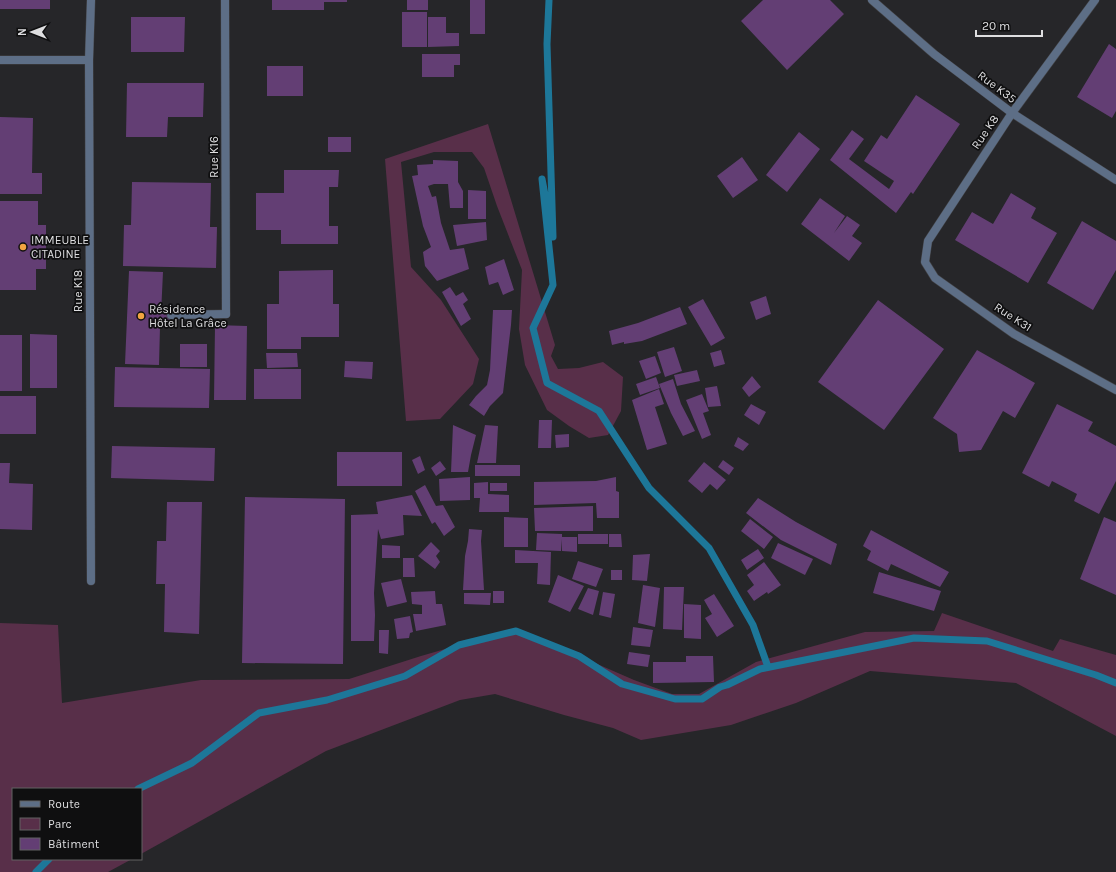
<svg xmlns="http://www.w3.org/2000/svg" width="1116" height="872" font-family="Karla,sans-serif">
<rect width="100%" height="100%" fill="#262629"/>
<path fill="#582f49" d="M488,124L555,345L551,356L558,369L579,368L603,362L623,377L621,411L608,435L589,438L569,426L547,410L525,365L519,329L522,270L497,206L484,168L472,152H434L401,162L411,267L441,300L479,359L473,384L440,419L406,421L385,159Z
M942,613L1053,651L1060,639L1116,655V736L1016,683L870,671L796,703L731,725L641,740L613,728L564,715L495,694L460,700L326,751L141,854V789H13V859H132L108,872H0V623L58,625L62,703L201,680L349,679L421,656L459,645L516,631L579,656L634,680L672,694H699L756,662L865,632L934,631Z"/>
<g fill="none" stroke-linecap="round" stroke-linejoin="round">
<path stroke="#1d7799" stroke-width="7" d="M549,0L547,44L553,237L542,179L553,285L533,328L547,383L599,411L649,488L709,548L753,625L768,667
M138,789L192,763L259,713L327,700L405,676L459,645L516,631L579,656L622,684L675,699H702L720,687L727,685L760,669L914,638L987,641L1096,675L1116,683
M36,872L49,859"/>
</g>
<path fill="#633e74" d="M0,0H50V9H0Z
M272,0H347V2H324V10H272Z
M407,0H428V10H407Z
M470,0H485V34H470Z
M763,0H830L844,14L787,70L741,21Z
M402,12H427V47H402Z
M131,17H185L184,52H131Z
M428,17H446V33H459V46L428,47Z
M1109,44L1116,49V111L1112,118L1077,97Z
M422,54H460V65H454V77H422Z
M267,66H303V96H267Z
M127,83H204L203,117H168L167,137H126Z
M916,95L960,124L913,194L911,192L896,213L830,160L852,130L864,139L849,159L889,189L894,181L864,161L881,135L887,139Z
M0,117L33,118L32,173H42V194H0Z
M799,132L820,149L787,192L766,175Z
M328,137H351V152H328Z
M742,157L758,180L733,198L717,176Z
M433,160L458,161V182L463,191V208H450L448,184H434L428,186L432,197L436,196L441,223L450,250L464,248L469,269L437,281L425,266L423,252L431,247L423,226L412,176L418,175L417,165L433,164Z
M284,170H339L338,187H329V226H338V244H281V230H256V193H284Z
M132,182L211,183L210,227H217L216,268L123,266L124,225H131Z
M468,190L486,191V219H468Z
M1011,193L1036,208L1031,218L1057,233L1028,283L955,240L972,212L993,224Z
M820,198L845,216L834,233L847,216L860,225L852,236L862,243L849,261L801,224Z
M0,201H38V225H46V269H36V290H0Z
M1082,221L1116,241V270L1093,310L1047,283Z
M486,222L487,240L457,246L453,225Z
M504,259L514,290L503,295L498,282L489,285L485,267Z
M333,270V304H339V337H301V349H267V304H279V271Z
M129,271L163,272L161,314H170V328L160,327L159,365L125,364Z
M450,287L456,296L463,292L468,300L463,304L471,319L461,326L442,292Z
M766,296L771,314L756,320L750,302Z
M703,299L725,338L711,346L688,307Z
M878,300L944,349L884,430L818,382Z
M680,307L687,324L642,341L624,344V342L612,345L609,331L638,323Z
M493,310H512L511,325L503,393L490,406L484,416L469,405L476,396L487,385L490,370Z
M215,325L247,326L246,400H214Z
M30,334L57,335V388H30Z
M0,335H22V391H0Z
M180,344H207V367H180Z
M674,347L682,371L665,377L657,352Z
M721,350L725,364L714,367L710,353Z
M977,350L1035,383L1015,418L1003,411L981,450L959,452L957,434L933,418Z
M266,353H297L298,367L267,368Z
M655,356L661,373L646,379L639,361Z
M345,361L373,362L372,379L344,377Z
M115,367L210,369L209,408L114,407Z
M254,369H301V399H254Z
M697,370L700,381L677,386L674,375Z
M752,376L761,387L749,397L742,388Z
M656,377L660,388L640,395L636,384Z
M673,379L681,404L695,431L683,436L671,413L659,384Z
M717,386L721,406L708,407L705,388Z
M659,389L664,404L655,407L667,444L647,450L632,400Z
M702,394L709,411L703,413L711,435L702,439L686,400Z
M0,396H36V434H0Z
M751,404L766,412L759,425L744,415Z
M1057,404L1093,422L1088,431L1116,446V481L1099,514L1074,501L1077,494L1052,481L1049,487L1022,473Z
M539,420H552L551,448H538Z
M453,425L476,435L471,455L468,472H451Z
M485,425L498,426L496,463H477Z
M569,434V447L556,448L555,435Z
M738,437L749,444L743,451L734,446Z
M112,446L215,448L214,481L111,478Z
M337,452H402V486H337Z
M420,456L425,470L418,474L412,460Z
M723,460L734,468L729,475L718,467Z
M440,461L446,469L436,476L431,468Z
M704,462L726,480L717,490L710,484L702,493L688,481Z
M0,463H10L9,483L33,484L32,530L0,529Z
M475,465H520V476H475Z
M470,477V500L440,501L439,479Z
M616,477V491L619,492V518H597L596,503L534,505V482L596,481Z
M488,482V494L509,495V512H479L480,498H474V483Z
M490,483H507V491H490Z
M425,485L436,506L443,505L455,527L444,536L435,522L432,524L415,491Z
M412,495L422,516L403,515L404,535L381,539L378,529L374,593L375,615L374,641H351V515L378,514L376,502Z
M245,497L345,499L343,664L242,663Z
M758,498L796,522L837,544L831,565L781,540L746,513Z
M167,502H202L199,634L164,632L165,584H156L157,541H166Z
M593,506V531H535L534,508Z
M504,517L528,518V547H504Z
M1104,517L1116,522V595L1080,579Z
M750,519L773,537L764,549L741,531Z
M469,529L482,530L481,541L484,590H463L465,556L468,541Z
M871,530L949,572L940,587L891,564L888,571L867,560L871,551L863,546Z
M537,533L562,534V537H577V552L562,551V539L561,551L536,550Z
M578,534H608V544H578Z
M609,534H621L622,547H609Z
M431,542L440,551L436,556L440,562L435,569L418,556Z
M778,543L813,559L805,575L771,558Z
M382,545L400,546V558H382Z
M758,549L764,558L747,570L741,560Z
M515,550L551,552L550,585L537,584L538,563H515Z
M650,554L647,581L632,580L633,555Z
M403,558H414L415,577H403Z
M578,561L603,569L596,587L572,579Z
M764,562L781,585L768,594L767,592L754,601L747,591L754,585L747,575Z
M611,570H622V580H611Z
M879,572L941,591L934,611L873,593Z
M558,575L584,586L570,612L548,602Z
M401,579L407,602L387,607L381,583Z
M643,585L660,588L655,627L638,623Z
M664,587H684L682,630L663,629Z
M588,588L599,591L593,615L578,609Z
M435,591L436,604H442L446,625L416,631L413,614H422V605L412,604L411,592Z
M493,591H504V603H493Z
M603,592L615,594L611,618L599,615Z
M464,593H491L490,605L464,604Z
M714,594L734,626L717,637L705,618L712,614L704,600Z
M684,604L701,605V639L684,638Z
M410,616L413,632L410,633L409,638L397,639L394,619Z
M633,627L653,630L650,647L631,645Z
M379,630H389L388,654L379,653Z
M629,652L650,655L648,667L627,664Z
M686,656H713L714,682L653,683V662H686Z"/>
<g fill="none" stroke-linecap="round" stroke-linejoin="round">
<g stroke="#434346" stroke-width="9">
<path id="service" d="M171,315L226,314"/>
</g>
<g stroke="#434346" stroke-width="9">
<path id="minor" d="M91,0L89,60L91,581
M225,0L226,314
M872,0L934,54L1012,113L1116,180
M1095,0L1012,113L928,241L925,262L935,278L1014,334L1116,390
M0,60H89"/>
</g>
<use href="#service" stroke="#5d6e86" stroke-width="8"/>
<use href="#minor" stroke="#5d6e86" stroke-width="8"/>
</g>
<g fill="#f2a541" stroke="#0f0f10" stroke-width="1.5">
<circle cx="23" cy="247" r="4"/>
<circle cx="141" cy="316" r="4"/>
</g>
<g text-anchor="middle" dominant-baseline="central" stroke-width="3.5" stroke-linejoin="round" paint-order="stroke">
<g font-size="12" fill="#dedee0" stroke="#0f0f10">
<text transform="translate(997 87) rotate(37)">Rue K35</text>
<text transform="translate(985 132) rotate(-56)">Rue K8</text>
<text transform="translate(214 157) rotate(-90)">Rue K16</text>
<text transform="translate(78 291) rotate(-90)">Rue K18</text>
<text transform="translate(1013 317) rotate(33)">Rue K31</text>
</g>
<g font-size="12" fill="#dedee0" stroke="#0f0f10" text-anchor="start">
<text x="31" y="240">IMMEUBLE<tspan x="31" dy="14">CITADINE</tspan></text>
<text x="149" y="309">Résidence<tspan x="149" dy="14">Hôtel La Grâce</tspan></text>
</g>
</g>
<rect x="12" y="788" width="130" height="72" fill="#0f0f10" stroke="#626263"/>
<rect x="20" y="801" width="20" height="6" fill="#5d6e86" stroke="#626263"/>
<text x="48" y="808" font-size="12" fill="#dedee0">Route</text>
<rect x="20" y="818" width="20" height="12" fill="#582f49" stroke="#626263"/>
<text x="48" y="828" font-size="12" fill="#dedee0">Parc</text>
<rect x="20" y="838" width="20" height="12" fill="#633e74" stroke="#626263"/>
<text x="48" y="848" font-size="12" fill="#dedee0">Bâtiment</text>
<g transform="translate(32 32) rotate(270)" stroke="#0f0f10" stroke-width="3" paint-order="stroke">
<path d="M0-3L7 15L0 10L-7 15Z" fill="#dedee0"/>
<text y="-6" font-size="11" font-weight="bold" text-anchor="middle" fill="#dedee0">N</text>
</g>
<path d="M976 30v6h66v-6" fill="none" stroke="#dedee0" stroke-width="2"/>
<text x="982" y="30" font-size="12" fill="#dedee0" stroke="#0f0f10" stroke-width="3" paint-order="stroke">20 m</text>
</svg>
